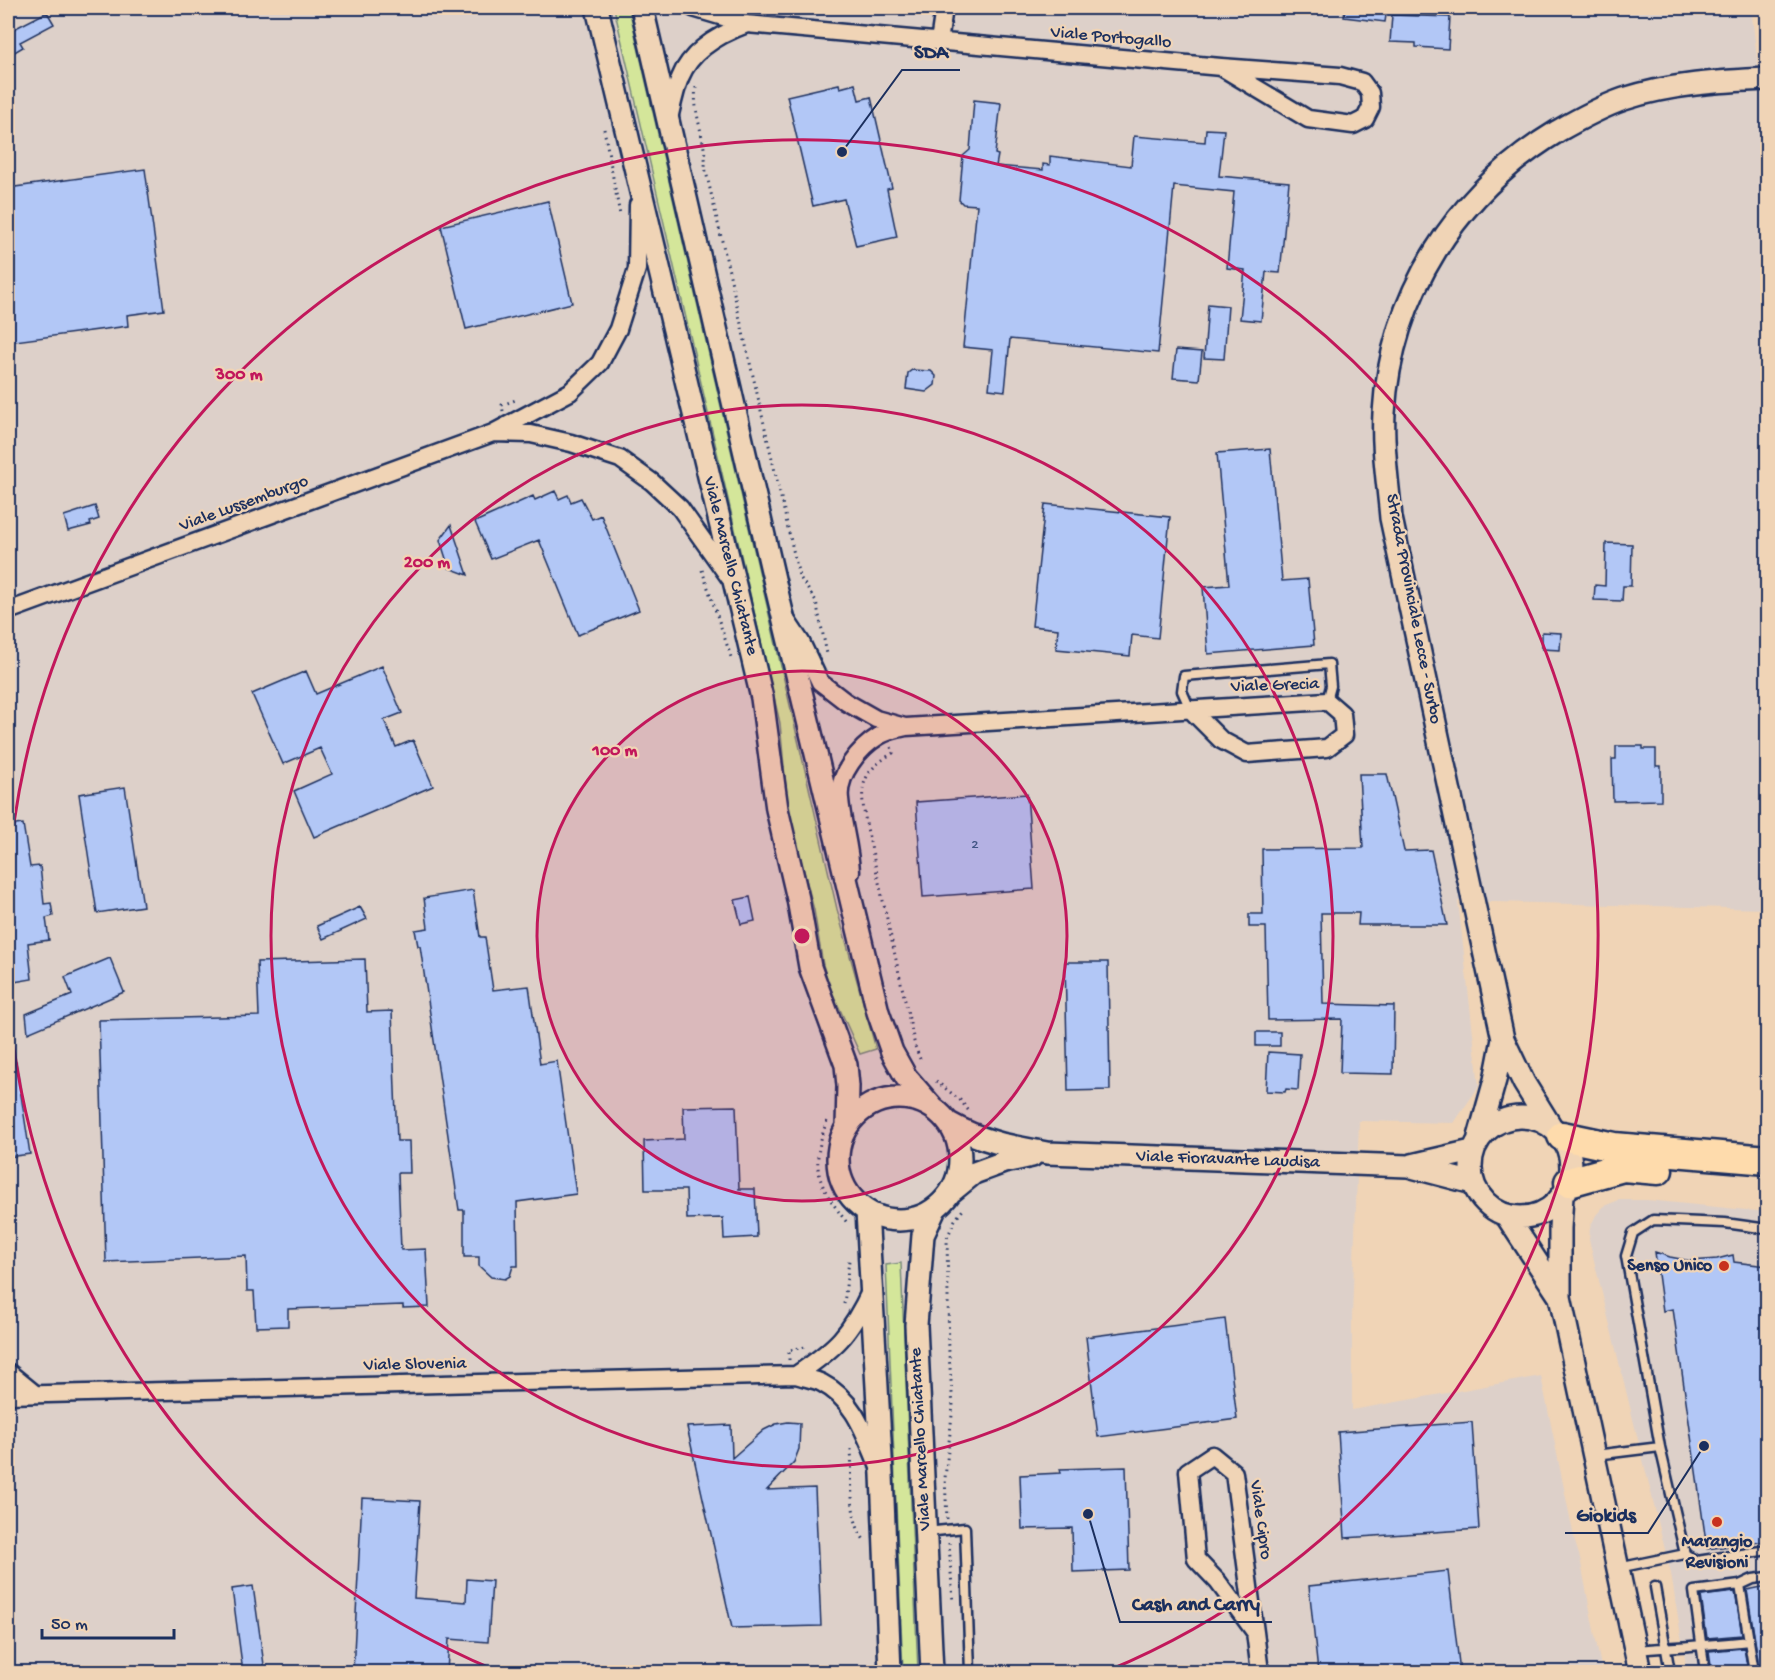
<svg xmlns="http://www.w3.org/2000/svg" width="1775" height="1680" font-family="'Gochi Hand',sans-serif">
<rect width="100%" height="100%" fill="#f0d4b6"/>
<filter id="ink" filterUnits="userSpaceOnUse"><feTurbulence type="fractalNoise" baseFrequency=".0167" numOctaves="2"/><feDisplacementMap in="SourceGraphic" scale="12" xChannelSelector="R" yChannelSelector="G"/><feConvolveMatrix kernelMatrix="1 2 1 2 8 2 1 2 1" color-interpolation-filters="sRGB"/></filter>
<g filter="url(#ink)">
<path fill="#ddd0c9" d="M8,8H1751L1768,149L1767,909L1458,901L1479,1086L1454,1123L1359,1121L1352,1317V1410L1541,1376L1575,1542L1580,1558L1602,1672H8Z
M1619,1200H1647L1767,1212V1672H1687L1671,1574L1589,1240L1590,1227L1596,1215L1604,1206Z"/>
<path fill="#d4e69a" stroke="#788a7c" stroke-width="1.5" d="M614,8H629L837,909L876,1049L860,1054L829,985L823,965L814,910L788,810L780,723Z
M901,1263L918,1672H903L886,1265Z"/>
<path fill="#b2c7f6" stroke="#1b2f5e" stroke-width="1.5" d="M1345,8H1387L1385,22L1344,17Z
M47,12L54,24L20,42L23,47L8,56V18L14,29Z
M1392,15L1450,17L1448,49L1416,47V43L1390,42Z
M839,84L840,88L855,84L859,100L871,97L892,188L887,189L897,237L856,246L844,199L813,206L787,96Z
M974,100L1001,103L995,154L998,155L996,166L1043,170V164L1050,165V156L1131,166L1134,136L1205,142L1206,129L1224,130L1219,176L1289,182L1280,273L1266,272L1261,321L1240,319L1245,270L1227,268L1234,192L1174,186L1158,353L1010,339L1005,391L989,389L993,350L963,347L977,205L963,204L959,200L963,156L970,150Z
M145,169L164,310L127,315L128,326L8,342V188Z
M548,201L572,303L466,329L441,226Z
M1208,304L1228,306L1224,359L1204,358Z
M1176,350L1202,352L1199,380L1173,378Z
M912,370L931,371L936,376L935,385L926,392L906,389L908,373Z
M1270,449L1282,581L1308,579L1314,645L1208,654L1203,587L1229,585L1217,453Z
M555,491L559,499L568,495L571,502L581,498L592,519L601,515L639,610L578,635L539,540L491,559L475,522L533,496L535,500Z
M1045,504L1170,517L1158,638L1132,635L1130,656L1056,649L1058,629L1032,626Z
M95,506L99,519L90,522L91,525L68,531L64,516Z
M451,525L468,575L449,568L440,540Z
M1606,543L1632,544L1631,586H1623L1622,601L1594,600L1595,585L1605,586Z
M1542,632L1561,633L1560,650L1542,649Z
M382,666L402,713L384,720L396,747L413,740L433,786L314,837L294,791L332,774L320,748L283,764L252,694L306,671L316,694Z
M1616,746H1643V749H1656V766H1661V800L1613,801L1612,759H1616Z
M1359,774H1387L1404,851L1431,850L1447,925H1358L1359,913H1321L1323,1004L1394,1006L1393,1074L1340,1073L1342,1019L1268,1020L1266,927H1249V914H1263L1262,849L1363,848Z
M125,787L143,906L97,913L79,794Z
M1027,794L1034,889L923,897L916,802Z
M23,824L30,867L40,866L44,904L51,903L53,916L46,918L49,940L28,943L32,979L8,983V826Z
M473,890L480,937H485L493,990L529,986L540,1064L557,1061L576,1194L517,1202L518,1266H513L510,1276L505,1279L491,1277L479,1266V1257H464V1210H459L420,946H418L415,930L428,928L424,898Z
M750,897L755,921L741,924L735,900Z
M360,907L367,919L323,939L317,926Z
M110,958L124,992L28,1033L26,1014L72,995L65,977Z
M365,959L367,1012L392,1011L397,1141H409L410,1173H398L401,1250L426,1249L429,1307L403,1308V1305L288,1309V1326L256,1327L254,1291H247L246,1256L106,1262L99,1020L259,1016L257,962Z
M1065,962H1108L1110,1090L1068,1091Z
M1256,1032H1280V1046H1256Z
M1268,1052L1300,1054L1298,1090L1286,1089L1285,1092L1266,1091Z
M16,1062L30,1154L8,1157V1063Z
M736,1106L739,1189H755L757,1237L724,1239L723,1218L687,1219L686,1190H645L644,1141L684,1139L683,1107Z
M1655,1252L1670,1257L1691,1261L1717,1259L1733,1255L1734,1262L1767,1266V1541L1707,1549L1673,1309L1663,1311Z
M1225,1319L1237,1419L1098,1437L1086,1337Z
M788,1422L800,1423L799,1449L794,1462L767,1490L815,1488L821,1626L732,1628L687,1427L731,1425L732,1458L764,1430L776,1424Z
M1472,1422L1479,1529L1345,1538L1338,1432Z
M1126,1467L1129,1570L1073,1572L1072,1528L1022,1529L1020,1475L1061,1473L1060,1469Z
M362,1498L420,1501L414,1598L466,1602L467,1579L492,1581L488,1642L449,1639L447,1672H353Z
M1448,1571L1460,1672H1318L1309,1586Z
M253,1586L265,1672H243L232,1589Z
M1767,1586V1672H1760L1747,1590Z
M1735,1592L1742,1635L1707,1638L1701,1596Z
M1744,1648L1748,1672H1712L1709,1651Z"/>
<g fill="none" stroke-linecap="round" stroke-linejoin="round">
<g stroke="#1b2f5e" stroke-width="13">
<path id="service" d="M1190,709L1182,691L1184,676L1329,664L1331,686L1327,701
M1768,1229L1725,1223L1653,1220L1633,1233L1626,1256L1660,1447L1685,1554L1697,1561L1768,1550
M1595,1455L1660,1447
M926,1532L965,1528L970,1672
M1618,1568L1685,1554
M1740,1585L1753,1579L1768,1577
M1655,1587L1670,1672
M1636,1650C1674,1647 1711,1645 1749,1641
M1705,1672L1694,1591L1740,1585L1754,1672"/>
</g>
<g stroke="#1b2f5e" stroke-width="21">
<path id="minor" d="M693,8L747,24L1221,67L1340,76L1362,82L1370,93L1371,107L1365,119L1353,125L1308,119L1221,67
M939,42L944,8
M669,119C672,106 675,91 680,78C691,50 720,34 747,24
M494,433L531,434L571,443L620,459L652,482L680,508L729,577
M8,611L493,433L570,392L600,363L618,329L637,269L638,205
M787,621L801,642L820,682L846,702L876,719L905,727
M851,872C850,846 842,824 840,799C837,775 859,748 879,736C887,731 897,729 906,727L1327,701L1342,714L1344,735L1327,748L1247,754L1221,740L1190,709
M871,1290C850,1335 836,1348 796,1375C804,1378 814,1379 822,1383C855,1400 865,1435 879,1467
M8,1372L35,1394
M8,1395L796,1375
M1212,1455L1234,1473L1255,1632L1218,1582L1196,1559L1188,1471Z
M1255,1632L1260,1672"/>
</g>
<g stroke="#1b2f5e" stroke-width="26">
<path id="tertiary" d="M597,8L762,698L777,809L798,899L810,967L846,1065L848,1086L847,1126
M642,8L774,579L878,1012L892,1052L906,1077L932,1107
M838 1159a61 61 0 1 1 122 0a61 61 0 1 1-122 0Z
M1471 1167a50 50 0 1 1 100 0a50 50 0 1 1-100 0Z
M949,1123C980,1141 1012,1147 1047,1153L1408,1166L1473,1183
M1550,1125L1524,1083L1503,1039L1391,518C1388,483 1382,448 1384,413C1391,294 1457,192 1558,131C1579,119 1601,107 1624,99C1670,84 1720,81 1768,79
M1479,1137L1495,1080L1503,1039
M1412,1165L1472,1151
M952,1191L974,1173L1004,1162L1032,1156
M1562,1196L1560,1228V1297L1640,1672
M867,1211L882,1475L890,1672
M1506,1215L1560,1297
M932,1672L916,1325L923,1235L935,1209"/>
</g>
<g stroke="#1b2f5e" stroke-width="33">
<path id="trunk" d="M1562,1136L1614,1147L1768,1160
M1569,1182L1623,1167L1658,1170"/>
</g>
<path stroke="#1b2f5e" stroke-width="3" stroke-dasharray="1.5 4.5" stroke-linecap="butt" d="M696,87C692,114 707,140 705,167L799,576L816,601L827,654
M604,129L620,215
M503,411L502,405L518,399
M702,570L732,660
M891,747L893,753C857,774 860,791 867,828L915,1046L920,1059
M936,1081L960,1100L969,1111
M827,1121C809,1169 818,1185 848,1224
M844,1304L849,1260
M789,1360V1350L805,1347
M851,1449C853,1477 847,1518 865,1541
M947,1519L945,1478L953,1406L949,1355L947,1238L955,1220L965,1207
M949,1543L953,1602"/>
<use href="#service" stroke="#f0d4b6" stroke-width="8"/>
<use href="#minor" stroke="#f0d4b6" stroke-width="16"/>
<use href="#tertiary" stroke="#f0d4b6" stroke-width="21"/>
<use href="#trunk" stroke="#fedbac" stroke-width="28"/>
</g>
</g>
<circle cx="802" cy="936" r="265" fill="#c2185b" fill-opacity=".12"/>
<g fill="none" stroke="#c2185b" stroke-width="3">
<circle cx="802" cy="936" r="265"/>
<circle cx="802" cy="936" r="531"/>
<path d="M497 1671A796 796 0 0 1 8 992M8 880A796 796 0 1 1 1107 1671"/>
</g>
<g fill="#c8321e" stroke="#f0d4b6" stroke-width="2">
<circle cx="1724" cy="1266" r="6"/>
<circle cx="1717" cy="1522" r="6"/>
</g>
<g text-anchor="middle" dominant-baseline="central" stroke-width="4.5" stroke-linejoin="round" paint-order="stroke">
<g font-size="15" fill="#415584">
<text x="975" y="845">2</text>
</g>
<g font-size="18" fill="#1b2f5e" stroke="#f0d4b6">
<text transform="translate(1111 38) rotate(5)">Viale Portogallo</text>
<text transform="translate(244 504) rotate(-20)">Viale Lussemburgo</text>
<text transform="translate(730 566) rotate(76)">Viale Marcello Chiatante</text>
<text transform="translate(1413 609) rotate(79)">Strada Provinciale Lecce - Surbo</text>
<text transform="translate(1275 686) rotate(-2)">Viale Grecia</text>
<text transform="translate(1228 1160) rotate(2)">Viale Fioravante Laudisa</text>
<text transform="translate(415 1365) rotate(-1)">Viale Slovenia</text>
<text transform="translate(921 1439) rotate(-93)">Viale Marcello Chiatante</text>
<text transform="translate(1260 1520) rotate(82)">Viale Cipro</text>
</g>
<g font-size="18" font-weight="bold" fill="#1b2f5e" stroke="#f0d4b6" text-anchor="end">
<text x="1712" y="1266">Senso Unico</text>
<text x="1717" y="1542" text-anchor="middle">Marangio<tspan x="1717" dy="21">Revisioni</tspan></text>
</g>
</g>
<circle cx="802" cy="936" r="9" fill="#c2185b" stroke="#f0d4b6" stroke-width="3"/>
<g font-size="18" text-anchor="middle" font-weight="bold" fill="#c2185b" stroke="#f0d4b6" stroke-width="4.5" stroke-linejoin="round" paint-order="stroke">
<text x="239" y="379">300 m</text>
<text x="427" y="567">200 m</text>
<text x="615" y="755">100 m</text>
</g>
<path fill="none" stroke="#1b2f5e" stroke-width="2" d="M842 152L902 70H960M1704 1446L1648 1533H1565M1088 1514L1120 1622H1272"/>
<g fill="#1b2f5e" stroke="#f0d4b6" stroke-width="2">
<circle cx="842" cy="152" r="6"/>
<circle cx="1704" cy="1446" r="6"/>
<circle cx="1088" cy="1514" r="6"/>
</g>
<g font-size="20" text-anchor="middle" font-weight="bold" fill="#1b2f5e" stroke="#f0d4b6" stroke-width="4.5" stroke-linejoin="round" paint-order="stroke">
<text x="931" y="58">SDA</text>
<text x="1606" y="1521">Giokids</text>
<text x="1196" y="1610">Cash and Carry</text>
</g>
<rect width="1775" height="1680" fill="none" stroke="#f0d4b6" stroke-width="30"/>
<rect x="15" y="15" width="1745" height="1650" fill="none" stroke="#1b2f5e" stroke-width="2" filter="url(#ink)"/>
<path d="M42 1629v9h132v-9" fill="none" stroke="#1b2f5e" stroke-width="3"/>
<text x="51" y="1629" font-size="18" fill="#1b2f5e" stroke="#f0d4b6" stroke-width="4.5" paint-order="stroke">50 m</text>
</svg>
